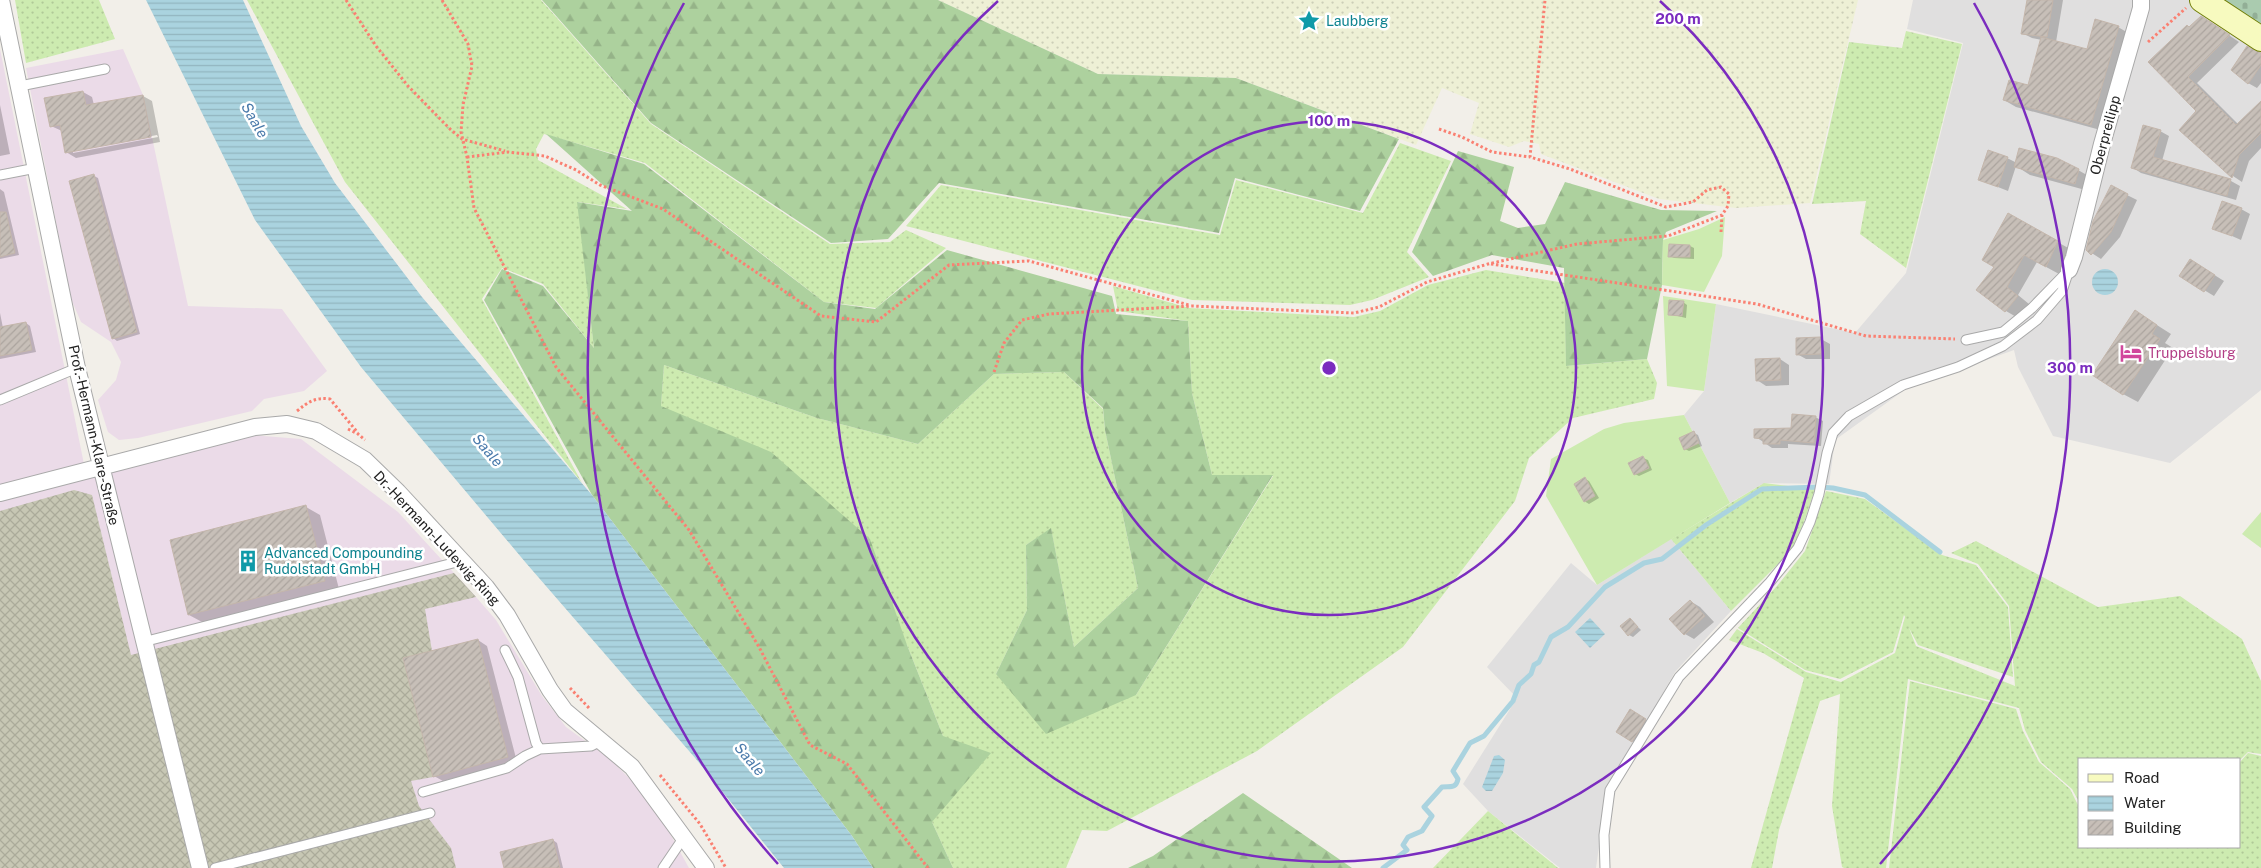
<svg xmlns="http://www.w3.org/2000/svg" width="2261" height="868" font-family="'Public Sans',sans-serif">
<defs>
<pattern id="construction-cross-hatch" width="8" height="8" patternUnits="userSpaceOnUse" patternTransform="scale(1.25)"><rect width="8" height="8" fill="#c7c7b4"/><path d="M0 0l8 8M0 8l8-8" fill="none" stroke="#abab9a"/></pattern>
<pattern id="farmland-dots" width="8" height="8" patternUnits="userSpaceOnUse" patternTransform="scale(1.25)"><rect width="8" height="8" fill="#eef0d5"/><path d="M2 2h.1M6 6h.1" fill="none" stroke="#ccceb7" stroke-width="1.8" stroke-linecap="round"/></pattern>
<pattern id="grass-dots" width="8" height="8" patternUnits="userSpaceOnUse" patternTransform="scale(1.25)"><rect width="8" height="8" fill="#cdebb0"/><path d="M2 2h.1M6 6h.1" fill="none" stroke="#b0c997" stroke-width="1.8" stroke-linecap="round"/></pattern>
<pattern id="forest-firs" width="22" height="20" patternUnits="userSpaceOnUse" patternTransform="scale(1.25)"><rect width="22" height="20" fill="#add19e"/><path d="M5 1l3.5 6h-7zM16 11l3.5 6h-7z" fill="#95b388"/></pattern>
<pattern id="cemetery-stones" width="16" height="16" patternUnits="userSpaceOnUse" patternTransform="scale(1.25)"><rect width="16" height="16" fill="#aacbaf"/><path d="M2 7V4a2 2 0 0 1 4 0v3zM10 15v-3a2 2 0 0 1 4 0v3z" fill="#92ae96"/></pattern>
<pattern id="water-rules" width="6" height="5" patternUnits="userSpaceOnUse" patternTransform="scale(1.25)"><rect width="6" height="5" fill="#aad3df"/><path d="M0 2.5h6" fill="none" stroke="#92b5bf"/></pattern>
<pattern id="building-hatch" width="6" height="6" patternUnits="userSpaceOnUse" patternTransform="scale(1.25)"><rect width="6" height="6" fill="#c7bfb8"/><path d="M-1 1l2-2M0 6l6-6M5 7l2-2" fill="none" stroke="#aba49e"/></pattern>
</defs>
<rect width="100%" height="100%" fill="#f2efe9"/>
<path fill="#e0dfdf" d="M1913,0H2261V390L2170,463L2053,436L2018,367L2014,350L1906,389L1835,440L1829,484L1764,483L1730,503L1684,415L1704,391L1716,304L1855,333L1906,273L1963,43L1907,29Z
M1671,539L1731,611L1675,672L1633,745L1608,783L1596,868H1560L1488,811L1463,784L1517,698L1487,667L1571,563L1597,585Z"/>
<path fill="#ebdbe8" d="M0,49L87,479L250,435L301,439L398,512L476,597L496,620L542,696L566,727L610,759L638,787L663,821L689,868H0Z
M123,49L143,95L188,306L282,309L327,371L304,391L264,399L252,411L138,438L119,440L108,432L98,400L116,380L121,362L111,342L81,322L71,299L26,68Z"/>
<path fill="url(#construction-cross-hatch)" d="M74,490L92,495L131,655L454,573L476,597L425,609L432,651L403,658L433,777L411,781L419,806L451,848L456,868H0V511Z"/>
<path fill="url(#farmland-dots)" d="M938,0H1858L1810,203L1736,208L1659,199L1541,154L1539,144L1524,141L1509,147L1470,134L1479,103L1442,88L1416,145L1236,78L1098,74Z"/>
<path fill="url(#grass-dots)" d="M15,0H99L115,39L26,63Z
M247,0H541L651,124L830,244L890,242L906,230L946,248L876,308L824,302L645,163L544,134L536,149L538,160L627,209L578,202L594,348L543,284L502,268L482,299L582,483L345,182Z
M1906,31L1962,44L1906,268L1860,234L1866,201L1812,204L1849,42L1902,48Z
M1400,143L1451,161L1407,252L1429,277L1372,300L1350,305L1192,300L906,226L941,185L1220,235L1236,180L1363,213Z
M1486,270L1565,283L1566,366L1647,359L1657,383L1654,399L1573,418L1529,458L1515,501L1403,647L1257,751L1107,831L1082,830L1066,868H953L932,822L943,736L907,645L661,406L664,365L817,418L918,444L994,374L1064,372L1103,409L1105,430L1138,588L1074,647L1051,529L1026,545L1027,610L996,674L1136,695L1273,476L1212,475L1192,393L1188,321L1118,311L1113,286L1189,308L1354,317L1380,311L1428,285Z
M1764,483L1815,489L1796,546L1731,611L1671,539Z
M1826,491L1865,499L1942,555L1976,565L2008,607L2013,677L1918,645L1909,628L1916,646L2015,686L2009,606L1978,564L1951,553L1976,541L2098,607L2180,596L2242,639L2261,681V754L2248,752L2240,760L2080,759V804L2072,789L2041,762L2025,730L2019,708L1908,679L1886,868H1844L1842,867L1832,806L1840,694L1820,701L1779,830L1772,868H1751L1804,678L1763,653L1729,640L1737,629L1806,672L1841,682L1895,653L1905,617L1904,615L1893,652L1840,679L1805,670L1738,628L1777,586L1805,551Z
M1910,681L2016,709L2023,731L2039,762L2070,789L2080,809V847H2240V762L2248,753L2261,756V868H1889Z
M1488,811L1558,868H1433Z"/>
<path fill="url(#forest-firs)" d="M542,0H938L1098,74L1236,78L1399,139L1360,211L1235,178L1219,233L939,183L888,239L831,243L651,123Z
M546,134L644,164L824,302L875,309L947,250L1112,296L1116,314L1188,321L1192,393L1212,475H1273L1136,695L1046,734L996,674L1027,610L1026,545L1051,528L1074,647L1138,588L1105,430L1103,408L1064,372L994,374L918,444L817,418L664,365L661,406L771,452L870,539L907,645L943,736L991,753L932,822L953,868H873L852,836L592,495L484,300L502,269L543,286L594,348L577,202L632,211Z
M1458,151L1514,167L1500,221L1518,228L1545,224L1565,182L1661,210L1717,211L1666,232L1663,240L1662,285L1647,359L1566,366L1564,268L1492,255L1433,276L1412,252Z
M1243,793L1352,868H1128L1153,856Z"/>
<path fill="url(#cemetery-stones)" d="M2217,0H2261V28Z"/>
<path fill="#cdebb0" d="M1725,217L1722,256L1704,292L1662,285L1663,240L1699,229Z
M1663,296L1716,304L1704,391L1667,386Z
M1684,415L1730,503L1597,585L1546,496L1551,459L1604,429L1624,423Z
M2261,512V548L2242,534Z"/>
<path fill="url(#water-rules)" d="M146,0H243L301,126L335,183L422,297L592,495L852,836L873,868H784L696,759L526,563L361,367L255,220Z
M2092 282a13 13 0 1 1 26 0a13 13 0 1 1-26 0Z
M1590,618L1605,634L1590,648L1575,632Z
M1499,755L1505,760L1503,773L1492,791H1486L1482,787L1494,756Z"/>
<path fill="#0003" fill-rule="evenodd" d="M2029,0H2063L2056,42L2088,51L2118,27L2130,34L2104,131L2016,107L2004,100L2029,86L2042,40L2032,38L2022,33Z
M2211,23L2239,42L2197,83L2239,125L2261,104V148L2249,161L2242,182L2233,176L2180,130L2198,111L2149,62L2190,28Z
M2254,52L2261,53V83L2257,88L2248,83Z
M83,92L92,97L94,105L143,96L152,101L160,142L76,158L66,152L62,131L51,126L46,99ZM157,135L158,137L73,153V151Z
M0,105L10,154L0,156Z
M2160,131L2169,136L2162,161L2231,181L2240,186L2236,200L2141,173L2132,167Z
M2007,158L2017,163L2078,170L2092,178L2089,191L2030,175L2016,166L2008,191L1980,180Z
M94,176L98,178L140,334L117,341L113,338Z
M2111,187L2137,200L2120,237L2101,259L2087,250Z
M0,189L4,192L19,255L0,259Z
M2241,209L2250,214L2241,240L2214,228Z
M2009,215L2070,249L2059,274L2037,262L2018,295L2029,304L2018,318L2006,311L1996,266Z
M1690,246L1694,248V259L1674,258L1670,256Z
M2200,266L2224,281L2214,296L2181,276Z
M1683,302L1687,305L1686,318L1669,314Z
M0,313L3,328L26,323L30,326L36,352L0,359Z
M2149,320L2171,334L2165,343L2173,348L2138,402L2123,394Z
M1797,339H1821L1830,344V359H1806L1797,354Z
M1780,359L1789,365V385L1766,386L1757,380Z
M1815,417L1823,421L1821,446L1788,444V448H1772L1756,437L1792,429Z
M1694,433L1698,435L1702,446L1689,451L1685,449Z
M1643,458L1648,460L1652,470L1639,476L1635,474Z
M1585,479L1589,481L1599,498L1589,504L1584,501Z
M306,507L320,515L339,589L204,623L189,615Z
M1690,601L1700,607L1714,622L1694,639L1685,634Z
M1630,619L1641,630L1633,637L1629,635Z
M478,640L487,646L517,762L443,781L434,776Z
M1640,716L1654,726L1641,746L1618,732Z
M553,840L557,843L563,868H505Z"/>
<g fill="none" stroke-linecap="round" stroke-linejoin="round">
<path stroke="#aad3df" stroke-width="5" d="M1383,868L1407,850L1403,845L1408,837L1422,831L1432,816L1424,807L1442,787C1450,786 1456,789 1458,779L1453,771L1470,743L1484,736L1513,701L1519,685L1531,674L1534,665L1539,662L1551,637L1568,627L1605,587L1644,563L1662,559L1706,525L1762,489L1819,487L1833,488L1865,495L1940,552"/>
</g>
<path fill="url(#building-hatch)" stroke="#c4b6ab" d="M2027,0H2053L2047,37L2021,34Z
M2201,16L2230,35L2188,77L2236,125L2261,101V133L2239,155L2232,178L2179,130L2196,111L2148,62L2187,25L2189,27Z
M2095,19L2119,26L2091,125L2003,100L2009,80L2028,85L2041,37L2087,49Z
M2247,46L2261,53V65L2248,84L2231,70Z
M83,91L86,105L143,95L151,137L65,153L60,125L50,127L44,98Z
M2143,125L2161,130L2153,157L2231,179L2227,196L2131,168Z
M2019,148L2057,158L2079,169L2075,184L2014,167Z
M1988,150L2008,157L1998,187L1978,180Z
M94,174L137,332L112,339L69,181Z
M2111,185L2128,194L2111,232L2091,255L2086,250L2093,221Z
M2222,201L2242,208L2232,236L2212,229Z
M0,212H6L15,253L0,257Z
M2008,213L2058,241L2046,267L2024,255L2007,287L2018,296L2005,312L1976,290L1994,267L1982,260Z
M1669,244L1690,245V257H1668Z
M2190,259L2215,275L2204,292L2179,276Z
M1669,300L1684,301L1682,316L1668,315Z
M2135,310L2157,325L2152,334L2160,339L2123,395L2092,375Z
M26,322L32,350L0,356V327Z
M1821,337V354L1796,355V338Z
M1780,358L1781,380L1756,381L1755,359Z
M1792,414L1816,416L1814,443L1780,440V444H1763V439L1754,438V429L1791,428Z
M1694,431L1699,443L1684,450L1679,438Z
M1643,456L1649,468L1634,475L1628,463Z
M1585,477L1595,496L1584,502L1574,484Z
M306,505L325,581L188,615L170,540Z
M1690,600L1705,616L1684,635L1669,619Z
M1630,618L1638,627L1628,636L1620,626Z
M478,639L508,757L433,777L403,658Z
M1630,709L1646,719L1632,742L1616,732Z
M553,839L560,868H504L500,852Z"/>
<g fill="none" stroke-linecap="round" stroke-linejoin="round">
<g stroke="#a9a9a9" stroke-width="11">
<path id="lane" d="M20,86L105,69
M0,175L36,168
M1966,340L2003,332L2032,308L2067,272
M0,400L77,368
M143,642L461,561
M505,650L518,677L536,743L540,749
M423,792L507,768L525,756L540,749L591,746L601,741
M215,868L430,813
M663,868L684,837
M1605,868L1604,835L1610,790L1679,677L1770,582L1798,548L1810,522L1819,494L1827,453L1833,433L1849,416L1903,385L1958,367L2003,346L2037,320L2062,291L2069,270"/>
</g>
<g stroke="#a9a9a9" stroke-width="18">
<path id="street" d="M1,0L77,368L200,868
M2069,270L2074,257L2102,144L2141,8V0
M0,493L255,427L287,424L316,431L365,460L398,492L486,587L507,615L550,690L565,711L632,767L706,868"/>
</g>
<g stroke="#707d05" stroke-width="26">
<path id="secondary" d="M2202,0L2261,39"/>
</g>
<path stroke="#fa8072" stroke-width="3" stroke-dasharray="2.5 2.5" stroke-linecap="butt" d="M346,0L376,46L408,86L450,129L462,139L505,151
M442,0L468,44L472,66L463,105L461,132L467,157L474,208L556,367L689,530L759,647L810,745L847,764L928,868
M2148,42L2186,8
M1439,129L1462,137L1492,152L1530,157
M467,157L508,152L545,156L576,170L600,185L663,209L821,316L876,322L949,265L1029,261L1189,305
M1721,232L1722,215
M1491,264L1757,304L1866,336L1955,339
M994,372L1004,343L1022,320L1049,314L1192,306L1354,313L1379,307L1427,282L1488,264L1577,244L1668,236L1722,215L1728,206L1729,194L1721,187L1707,190L1693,202L1666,207L1570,169L1530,157L1545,0
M297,411C308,402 315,397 330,399L358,433
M348,429L358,434L365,440
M570,688L590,709
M660,775L700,824L726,868"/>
<use href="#lane" stroke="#fff" stroke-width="9"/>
<use href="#street" stroke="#fff" stroke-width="16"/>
<use href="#secondary" stroke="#f7fabf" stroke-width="24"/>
</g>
<g fill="none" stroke="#7b2cbf" stroke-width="2.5">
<circle cx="1329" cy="368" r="247"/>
<path d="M1660 1A494 494 0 1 1 998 1"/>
<path d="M778 864A741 741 0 0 1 684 3M1974 3A741 741 0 0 1 1880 864"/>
</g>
<defs>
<g id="sight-bare" transform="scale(1.725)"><path d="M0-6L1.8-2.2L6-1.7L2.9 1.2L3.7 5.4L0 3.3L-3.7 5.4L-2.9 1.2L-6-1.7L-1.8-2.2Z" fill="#0f9aa8" stroke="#fff" stroke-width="2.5" paint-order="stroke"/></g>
<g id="hotel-bare" transform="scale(1.725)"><path d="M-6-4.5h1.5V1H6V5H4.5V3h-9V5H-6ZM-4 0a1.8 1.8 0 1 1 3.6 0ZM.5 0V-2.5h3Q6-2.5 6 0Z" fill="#d1479c" stroke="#fff" stroke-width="2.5" paint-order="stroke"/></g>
<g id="building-bare" transform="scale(1.725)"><path d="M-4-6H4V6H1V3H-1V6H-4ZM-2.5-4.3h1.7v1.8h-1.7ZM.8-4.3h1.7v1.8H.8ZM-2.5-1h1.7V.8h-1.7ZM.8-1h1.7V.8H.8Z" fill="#0f9aa8" stroke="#fff" stroke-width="2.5" paint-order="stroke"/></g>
</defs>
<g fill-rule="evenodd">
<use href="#sight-bare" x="1309" y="21"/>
<use href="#hotel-bare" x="2131" y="353"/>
<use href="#building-bare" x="248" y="561"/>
</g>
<g text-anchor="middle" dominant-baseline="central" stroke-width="5" stroke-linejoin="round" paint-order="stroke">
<g font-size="14" fill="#0d838f" stroke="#fff" text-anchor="start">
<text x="1326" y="21">Laubberg</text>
<text x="264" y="553">Advanced Compounding<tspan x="264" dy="16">Rudolstadt GmbH</tspan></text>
</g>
<g font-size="14" fill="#222" stroke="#fff">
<text transform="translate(2105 135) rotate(-75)">Oberpreilipp</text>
<text transform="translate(94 435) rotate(77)">Prof.-Hermann-Klare-Straße</text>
<text transform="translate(437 538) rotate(47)">Dr.-Hermann-Ludewig-Ring</text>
</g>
<g font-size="14" fill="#b23c85" stroke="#fff" text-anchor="start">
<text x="2148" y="353">Truppelsburg</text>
</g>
<g font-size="15" font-style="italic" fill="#4a7aab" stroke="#fff">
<text transform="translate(255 120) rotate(60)">Saale</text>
<text transform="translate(488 450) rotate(50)">Saale</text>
<text transform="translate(750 759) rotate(50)">Saale</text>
</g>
</g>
<circle cx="1329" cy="368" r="8" fill="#7b2cbf" stroke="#fff" stroke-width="2.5"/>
<g font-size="15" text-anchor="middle" font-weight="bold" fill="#7b2cbf" stroke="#fff" stroke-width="5" stroke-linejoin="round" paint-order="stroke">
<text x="1678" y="24">200 m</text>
<text x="1329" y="126">100 m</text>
<text x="2070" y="373">300 m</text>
</g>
<rect x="2078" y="758" width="162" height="90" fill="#ffffff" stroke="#a7a7a7"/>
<rect x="2088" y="774" width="25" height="8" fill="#f7fabf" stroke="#a7a7a7"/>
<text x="2124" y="783" font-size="15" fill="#222222">Road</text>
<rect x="2088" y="796" width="25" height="15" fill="url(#water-rules)" stroke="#a7a7a7"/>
<text x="2124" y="808" font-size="15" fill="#222222">Water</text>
<rect x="2088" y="820" width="25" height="15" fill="url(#building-hatch)" stroke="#a7a7a7"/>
<text x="2124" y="833" font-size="15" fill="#222222">Building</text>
</svg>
